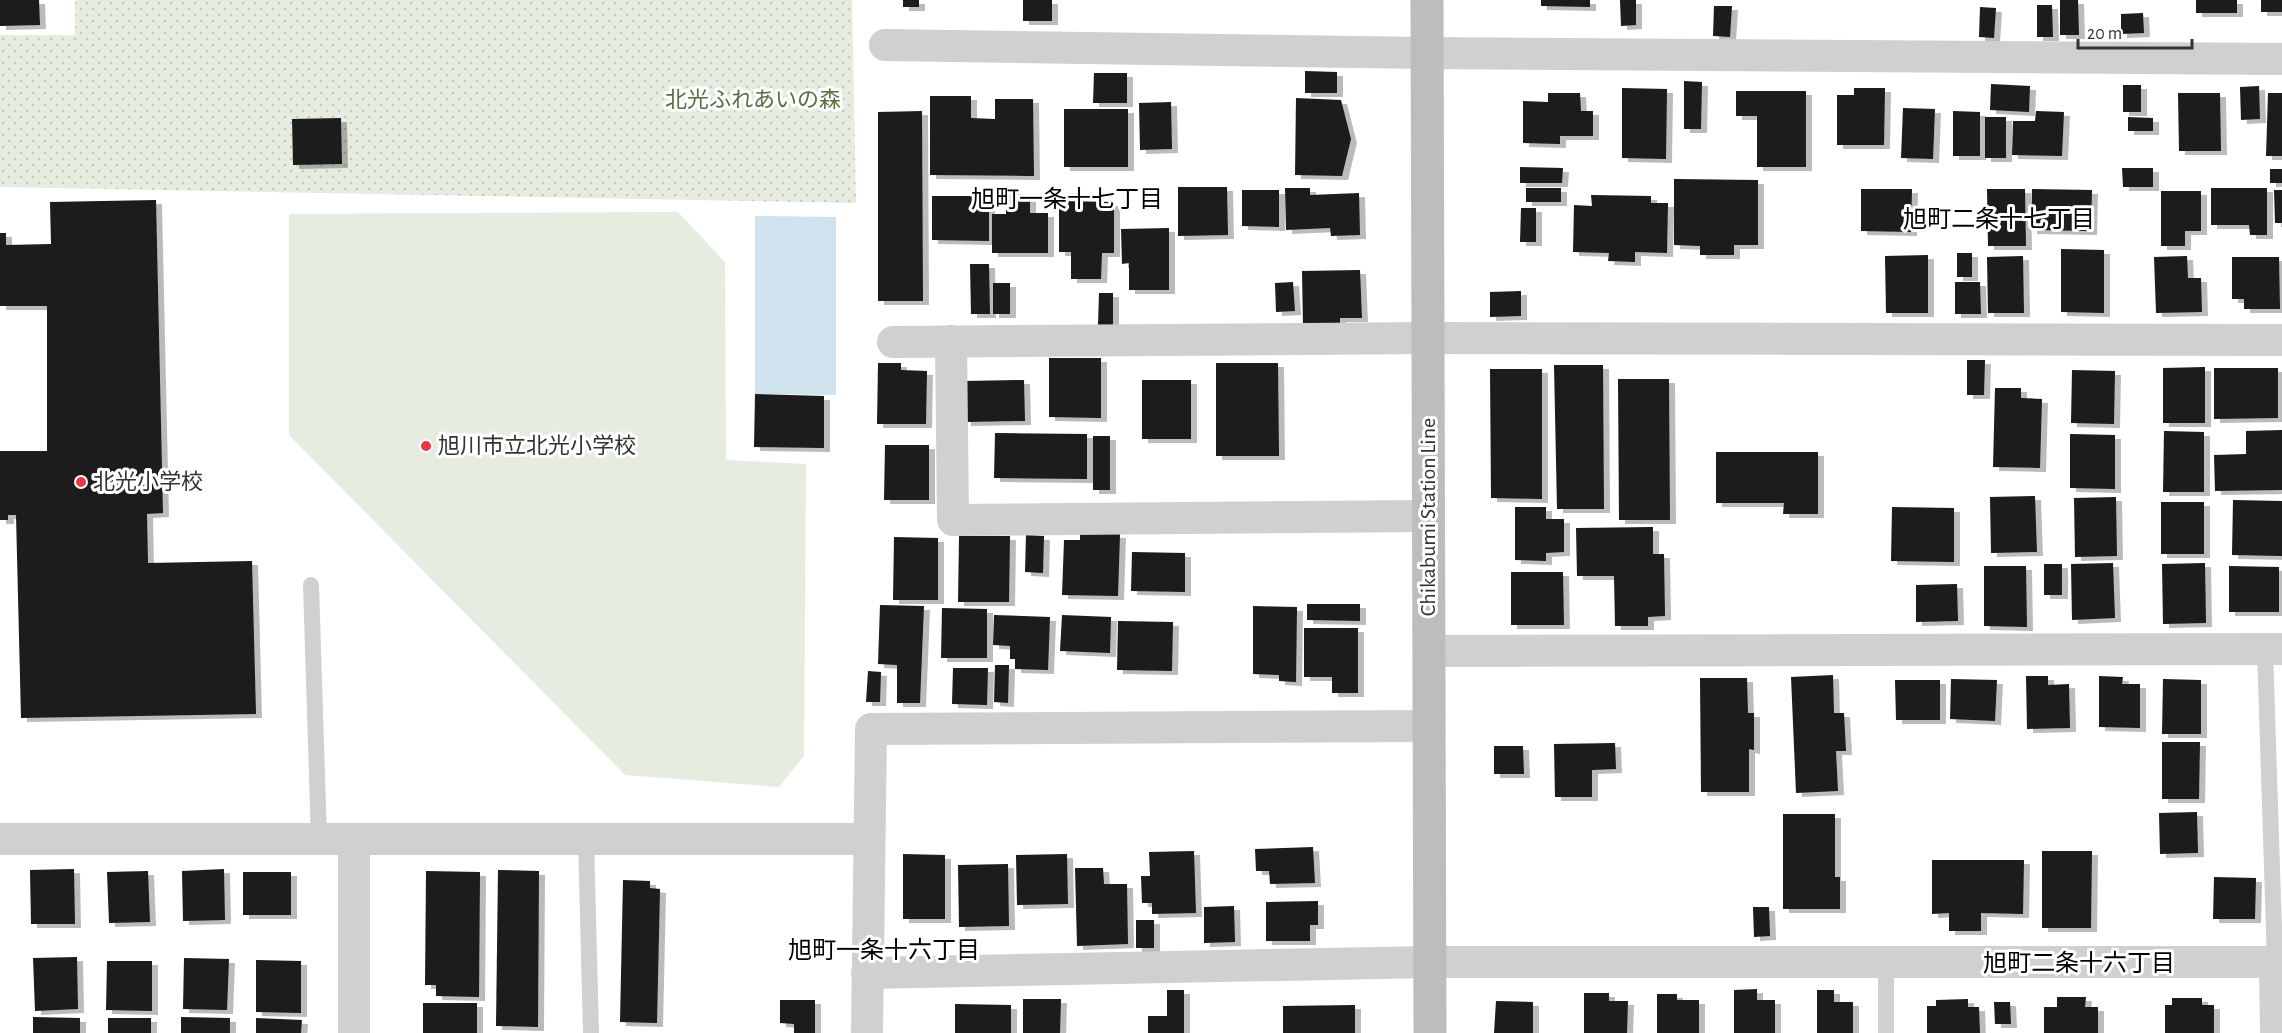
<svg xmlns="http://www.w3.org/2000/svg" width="2282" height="1033" font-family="'Alegreya Sans','Noto Sans JP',sans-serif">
<defs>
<pattern id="park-dots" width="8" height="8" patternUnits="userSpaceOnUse" patternTransform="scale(1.5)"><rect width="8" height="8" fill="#e6ecdf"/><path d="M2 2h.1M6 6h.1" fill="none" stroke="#c6cbc0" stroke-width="1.8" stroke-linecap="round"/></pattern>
<filter id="shadow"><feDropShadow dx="6" dy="4" stdDeviation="0" flood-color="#0004"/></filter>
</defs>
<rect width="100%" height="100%" fill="#fff"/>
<path fill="#e6ecdf" d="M678,212L725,262L726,460L806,464L804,756L779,787L625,775L289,435V214Z"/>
<path fill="url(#park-dots)" d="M75,0H852L856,203L0,187V35H75Z"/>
<path fill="#cfe2ee" d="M755,216L836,217V395L755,394Z"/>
<path fill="#1a1a1a" filter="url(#shadow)" d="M0,0H39L40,25L0,26Z
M903,0H919V7H903Z
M1023,0H1052V21H1023Z
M1541,0H1590V7L1541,6Z
M1620,0H1636V25L1621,26Z
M2060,0H2078L2079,35H2060Z
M2196,0H2237V13H2196Z
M2261,0H2282V12H2261Z
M2037,5H2052L2053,37H2037Z
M1714,6H1732L1730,37L1713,36Z
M1980,7L1996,8L1994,38L1979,37Z
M2143,13L2144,33L2121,34V14Z
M1305,71L1337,72V93H1305Z
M1094,73H1127V103H1093Z
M1684,81L1702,82L1701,129H1684Z
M1991,84L2030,86L2029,112L1990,110Z
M2123,85H2141V112H2123Z
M2259,86L2260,119L2241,120L2240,87Z
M1622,88L1667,89L1666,159L1622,158Z
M1854,88H1885L1884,145H1837V95H1854Z
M1736,91H1806V167H1757V116H1736Z
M1548,93H1580L1581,111H1593V136H1560V144L1523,143V101L1548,102Z
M2178,93H2220L2221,151H2179Z
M2268,93H2282V156H2266Z
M930,96H971V118L995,119V99H1033L1034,176L930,175Z
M1296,98L1341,100L1351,139L1342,176L1295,175Z
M1171,102L1172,149L1140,150L1139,103Z
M1903,108L1935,109L1933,159L1901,158Z
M1064,109H1128V167H1064Z
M922,111L923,301H878V112Z
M1953,111L1980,112V156H1953Z
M2036,111L2064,112L2062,156L2012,155L2013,121H2035Z
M1985,117H2006V158H1985Z
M2128,117L2153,118V131H2128Z
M341,118L342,164L293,165L292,119Z
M1520,167L1563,168L1562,183H1520Z
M2122,168H2153V187H2123Z
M2270,169H2282V183H2270Z
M1674,179L1758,180V245H1734V255H1700V246L1674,245Z
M1178,187H1227L1228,235L1178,236Z
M1285,188H1310V195L1359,193L1360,235L1331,236L1330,228L1286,230Z
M1526,188H1561V202H1526Z
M2211,188H2267V235H2250L2249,225H2211Z
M1861,189H1912L1911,232L1861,231Z
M1987,189H2025L2026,246H1988Z
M2032,189L2092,190L2091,231L2031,230Z
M1242,190H1279V227L1242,226Z
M2274,190H2282V223H2275Z
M2161,191H2201V231H2185V246H2161Z
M1006,194H1030V213H1048V253H992V214H1006Z
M1591,195L1651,196V203H1668L1667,253L1635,252V262L1608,261L1609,253L1573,252L1574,205L1592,206Z
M932,196H989V241L932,240Z
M156,200L163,513L147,514L148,563L252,561L256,714L21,718L16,515H8V520H0V451H47V306H0V233H6V245L51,244L50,202Z
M1059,201L1114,202V253H1102L1101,279H1071V252H1059Z
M1521,208H1536V242H1520Z
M1169,228V290H1129V263L1122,264L1121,229Z
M2061,249L2104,250V313L2061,312Z
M1957,253H1972V277H1957Z
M1928,255V313H1886L1885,256Z
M2023,256L2024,313H1988L1987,257Z
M2187,256L2188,278H2201L2202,312L2156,313L2154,257Z
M2232,257H2279L2280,309H2244V299H2232Z
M970,264H989L990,314H971Z
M1360,270L1362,318H1340V326L1303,327L1302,271Z
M1293,282L1295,311L1276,312L1275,283Z
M1955,282H1980L1981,314H1955Z
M993,283H1010V314H993Z
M1521,291V316L1490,317V292Z
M1099,293H1113V325H1098Z
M1049,358H1101V418L1049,417Z
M1967,360H1985L1984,395H1967Z
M878,363H901V370L927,371L926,424H877Z
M1216,363H1278L1279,456H1216Z
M1554,365H1603L1604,509H1557Z
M2205,367V423H2163V368Z
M2214,368H2278V418L2214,419Z
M1490,369H1542V499L1491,498Z
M2072,370L2115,371L2114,424L2071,423Z
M1618,379H1669L1670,520H1619Z
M1024,380L1025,421L965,422L964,381Z
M1142,380H1191V439H1142Z
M1995,388H2021V398L2042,399L2040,468L1993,467Z
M755,394L824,396V448L754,447Z
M2282,430V490L2215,491L2214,455L2246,454V431Z
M2164,431L2204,432V492H2163Z
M995,433L1087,434V479L994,478Z
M2070,434L2115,435V489L2070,488Z
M1093,436H1110V490H1093Z
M885,445H929V500H884Z
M1716,452H1818V514H1783L1784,503H1716Z
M2035,496L2037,552L1991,553L1990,497Z
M2116,497L2117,556L2075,557L2074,498Z
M2233,500L2282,501V556L2232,555Z
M2161,502H2204V554H2161Z
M1515,507H1546V519H1564V552L1546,553V561L1515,560Z
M1892,507L1954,508V562L1891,561Z
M1653,527V554H1664L1665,616L1648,617V626H1615L1614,576H1577L1576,528Z
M1080,532L1120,534L1118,596L1062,595L1064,540H1080Z
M1026,535L1044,536L1043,573L1025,572Z
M959,536H1010L1009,602H958Z
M894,537L938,538V600H893Z
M1132,552L1185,553V592L1131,591Z
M2113,563L2115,618L2072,620L2071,564Z
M2205,563L2206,623L2163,624L2162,564Z
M2044,564H2062V595H2044Z
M1984,566H2026L2027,627L1984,626Z
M2229,566L2279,567V612H2229Z
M1511,572H1563L1564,625H1511Z
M1957,584L1958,621L1916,622V585Z
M1307,604H1360V621L1307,620Z
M880,605L924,606L920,703H897V665L878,664Z
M1253,606L1297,607L1296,682L1279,681V675L1253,674Z
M942,608L987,609V658H941Z
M994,615L1050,617L1048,670L1015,669V659H1010V646L993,645Z
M1062,615L1111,617L1110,653L1060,651Z
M1118,621L1173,622L1172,671L1117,670Z
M1304,628H1358V693H1332V677H1304Z
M995,665H1009L1008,703L994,702Z
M953,668H988L987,705L952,704Z
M868,671L881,672L880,702H866Z
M1833,675L1834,713H1844L1846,751H1836L1838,791L1796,793L1791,677Z
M2026,676H2048V685L2069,684L2070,728L2027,729Z
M2099,676L2123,677L2122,684H2140V728L2099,727Z
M1700,678H1747L1748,713H1754V750L1749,749V792H1701Z
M1951,679L1997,680L1995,721L1950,719Z
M2163,679L2201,680V734H2162Z
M1895,680H1940V720H1896Z
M2162,742H2200L2199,799H2162Z
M1615,743L1616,769L1592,770V797H1555L1554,744Z
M1494,746H1523L1524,774H1494Z
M2197,812L2198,853L2160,854L2159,813Z
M1783,814H1835V877H1840V909H1783Z
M1313,847L1315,883L1270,884L1269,871H1256L1255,849Z
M1194,851L1196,913L1152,914V903H1142L1141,876H1150L1149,852Z
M2042,851H2092L2091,928H2042Z
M903,854L945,855V919H903Z
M1067,854L1068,904L1017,905L1016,855Z
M1932,860H2024L2023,914L1981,913V931H1949V913L1932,914Z
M1008,864L1009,926L959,927L958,865Z
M1075,868H1103L1104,884H1127L1128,944L1077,946Z
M74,869L75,924H31L30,870Z
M224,869L225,920L183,921L182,871Z
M498,870L539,871L538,1027L496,1026Z
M148,871L150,922L109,923L107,872Z
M426,871L480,872L479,997L436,996V985H425Z
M243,872H291V915H243Z
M2214,877L2256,878L2255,919H2213Z
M623,880L650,881V888L660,889L657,1023L620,1022Z
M1318,901V925H1310V941H1266V902Z
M1234,906L1235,942L1204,943V907Z
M1753,907H1769L1770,936L1754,937Z
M1136,920H1154V948H1136Z
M77,957L78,1009L35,1011L33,958Z
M184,958L229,959L227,1010L183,1009Z
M256,960L301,961V1013L256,1012Z
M107,961H152V1011L106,1010Z
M1757,989V1000H1775V1033H1734V990Z
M1167,990H1184V1033H1148V1016H1167Z
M1817,990H1834V1002H1853V1033H1817Z
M1584,993H1609V1001H1628L1627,1033H1584Z
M1657,994H1677V1000H1699V1033H1657Z
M2057,997H2086L2085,1007H2098V1033H2044V1007H2057Z
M2172,998H2202V1005H2214V1033H2165V1005H2172Z
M1023,999H1061L1060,1033H1023Z
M1968,999V1007H1979L1980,1033H1927V1006H1936V1000Z
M780,1000H815V1033H794V1024L780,1023Z
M1496,1001L1533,1002V1033H1494Z
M1994,1002H2010L2011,1024H1995Z
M423,1003H477V1033H423Z
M955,1004L1011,1005V1033H955Z
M1355,1005V1033H1283V1006Z
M33,1017L80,1018V1033H33Z
M181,1017L230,1018V1033H181Z
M108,1018H151V1033H108Z
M256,1018L302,1020L301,1033H256Z"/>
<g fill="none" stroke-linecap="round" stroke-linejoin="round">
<path stroke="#d0d0d0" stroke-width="16" d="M311,585L319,839
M2265,649L2275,962
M586,840L591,1033
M1886,962V1033"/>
<path stroke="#d0d0d0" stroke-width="32" d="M885,45L1427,53L2282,59
M951,341L953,520L1429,516
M893,342L1428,338L2282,340
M1429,651L2282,649
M0,839H869
M2275,962L2276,1033
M867,973L1430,962H2282
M354,1033V840
M867,1033L871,729L1429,726"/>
<path stroke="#bdbdbd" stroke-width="33" d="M1427,0L1430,1033"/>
</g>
<g fill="#e63946" stroke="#fff" stroke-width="2">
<circle cx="426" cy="446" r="6"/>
<circle cx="81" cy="482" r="6"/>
</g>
<g text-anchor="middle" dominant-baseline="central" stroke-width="6" stroke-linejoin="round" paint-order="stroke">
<g font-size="22" fill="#56703f" stroke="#fff">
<text x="753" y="100">北光ふれあいの森</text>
</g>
<g font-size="22" fill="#333" stroke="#fff" text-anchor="start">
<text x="438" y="446">旭川市立北光小学校</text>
<text x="93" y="482">北光小学校</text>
</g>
<g font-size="22" fill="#333" stroke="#fff">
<text transform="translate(1428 517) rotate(-90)">Chikabumi Station Line</text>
</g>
<g font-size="24" fill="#000" stroke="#fff">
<text x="1067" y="200">旭町一条十七丁目</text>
<text x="1999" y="220">旭町二条十七丁目</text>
<text x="884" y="951">旭町一条十六丁目</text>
<text x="2079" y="964">旭町二条十六丁目</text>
</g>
</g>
<path d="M2078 39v9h114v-9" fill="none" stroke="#333333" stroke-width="3"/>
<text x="2087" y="39" font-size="18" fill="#333333" stroke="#ffffff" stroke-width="4.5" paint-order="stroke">20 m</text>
</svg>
